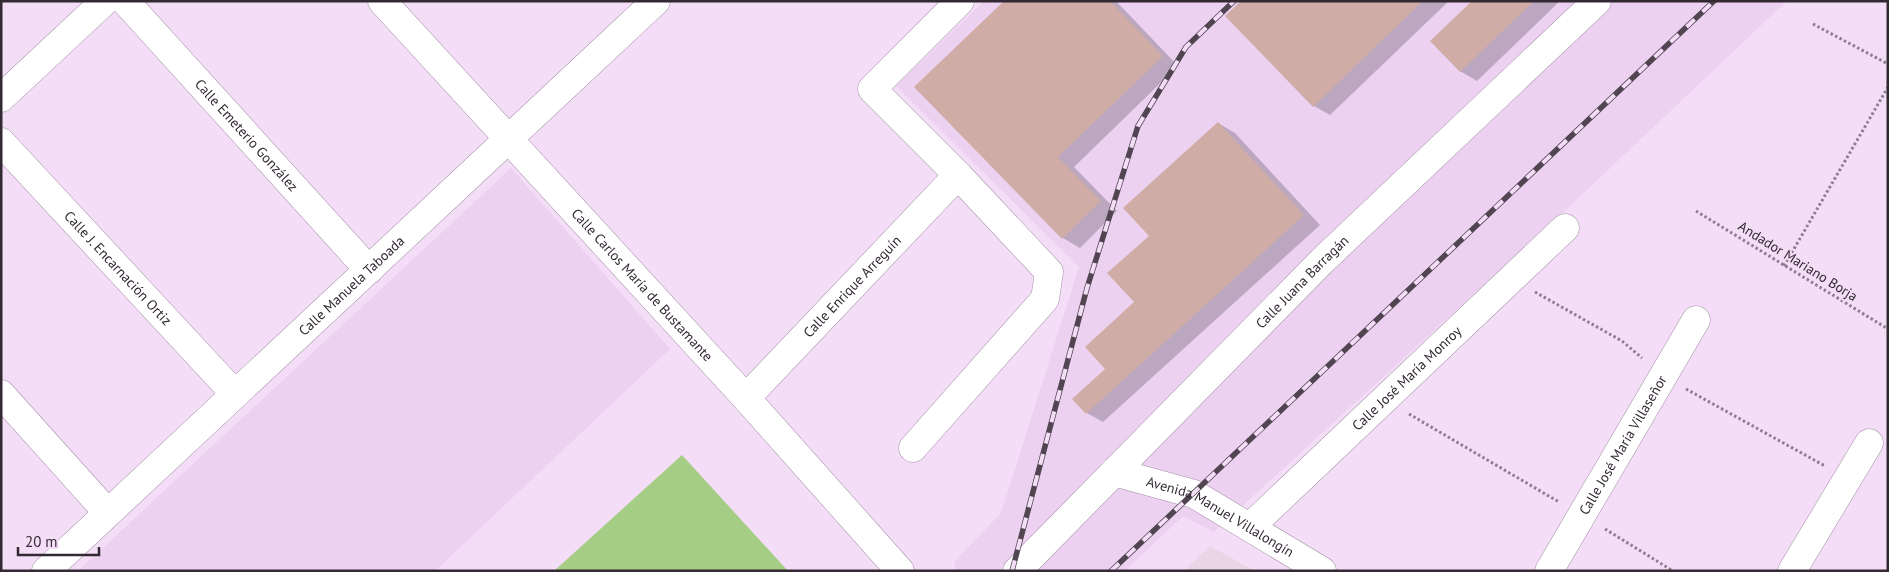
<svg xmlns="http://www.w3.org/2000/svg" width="1889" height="572" font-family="'PT Sans',sans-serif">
<rect width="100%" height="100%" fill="#f4def7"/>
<path fill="#ecd1f0" d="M984,1H1787L1571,205L1214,532L1183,516L1125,571H955V561L1001,513L1079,267L896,86Z
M511,168L670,349L435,571H78Z"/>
<path fill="#e8d6e7" d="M1210,546L1255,571H1184Z"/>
<path fill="#a6cd85" d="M682,455L788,571H554Z"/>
<path fill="#0003" d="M1005,1H1116L1178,66L1074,167L1117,211L1080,248L1063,238L916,87Z
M1243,1H1449L1330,115L1314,106Z
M1473,1H1560L1477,81L1460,71Z
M1218,123L1235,133L1320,225L1103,422L1087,413L1136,303L1150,236Z"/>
<path fill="#cfada6" d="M1004,1H1110L1163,56L1058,157L1101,201L1062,239L914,87Z
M1241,1H1423L1313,107L1225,16Z
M1472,1H1534L1460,72L1430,41Z
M1218,122L1304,215L1086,414L1072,399L1105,369L1085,347L1134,302L1107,273L1149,236L1123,208Z"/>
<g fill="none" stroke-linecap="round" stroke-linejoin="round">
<g stroke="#a38fa6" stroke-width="29">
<g id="minor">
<path id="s1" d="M125,1L369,270"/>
<path id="s2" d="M382,1L746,398L900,571"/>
<path d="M1,98L105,1"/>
<path id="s3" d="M1,142L235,394"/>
<path d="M1,394L108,513"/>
<path id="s4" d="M746,398L958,175"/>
<path d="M913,448L1045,299L1049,272L958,175L872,89L960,1"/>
<path id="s5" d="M1114,472L1194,494L1322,571"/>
<path id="s6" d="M1250,527L1565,228"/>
<path id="s7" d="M46,571L656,1"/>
<path id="s8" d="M1017,571L1322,261L1597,1"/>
<path id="s9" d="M1549,571L1696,320"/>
<path d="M1792,571L1869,443"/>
</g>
</g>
<path stroke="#8d7e8f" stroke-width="3" stroke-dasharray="2.5 2.5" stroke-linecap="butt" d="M1813,24L1888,64
M1696,211L1888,329
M1784,266L1888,87
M1535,292L1622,341L1642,358
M1686,389L1825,466
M1409,414L1559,502
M1605,529L1673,571"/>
<use href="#minor" stroke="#fff" stroke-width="28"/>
<g stroke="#504551" stroke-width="5.5">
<path id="rail" d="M1012,571L1087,288L1138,126L1186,47L1234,1
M1111,571L1714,1"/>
</g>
<use href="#rail" stroke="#f4def7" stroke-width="4" stroke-dasharray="11" stroke-linecap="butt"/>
</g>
<g text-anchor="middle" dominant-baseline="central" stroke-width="4" stroke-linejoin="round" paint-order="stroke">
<g font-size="14" fill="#322933" stroke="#f4def7">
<text stroke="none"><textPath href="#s1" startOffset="181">Calle Emeterio González</textPath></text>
<text transform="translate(1798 261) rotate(32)">Andador Mariano Borja</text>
<text stroke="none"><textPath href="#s3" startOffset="172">Calle J. Encarnación Ortiz</textPath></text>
<text stroke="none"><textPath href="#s8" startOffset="406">Calle Juana Barragán</textPath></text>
<text stroke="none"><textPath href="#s2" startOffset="385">Calle Carlos María de Bustamante</textPath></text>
<text stroke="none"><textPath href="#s7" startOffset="418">Calle Manuela Taboada</textPath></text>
<text stroke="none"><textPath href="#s4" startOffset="154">Calle Enrique Arreguín</textPath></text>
<text stroke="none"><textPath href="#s6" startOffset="216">Calle José María Monroy</textPath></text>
<text stroke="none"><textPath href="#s9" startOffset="146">Calle José María Villaseñor</textPath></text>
<text stroke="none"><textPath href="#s5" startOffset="116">Avenida Manuel Villalongín</textPath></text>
</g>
</g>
<rect width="1889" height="572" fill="none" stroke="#322933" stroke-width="5"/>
<path d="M18 547v8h81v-8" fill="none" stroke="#322933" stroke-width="2.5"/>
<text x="25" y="547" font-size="15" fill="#322933" stroke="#f4def7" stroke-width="4" paint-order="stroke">20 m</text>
</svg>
